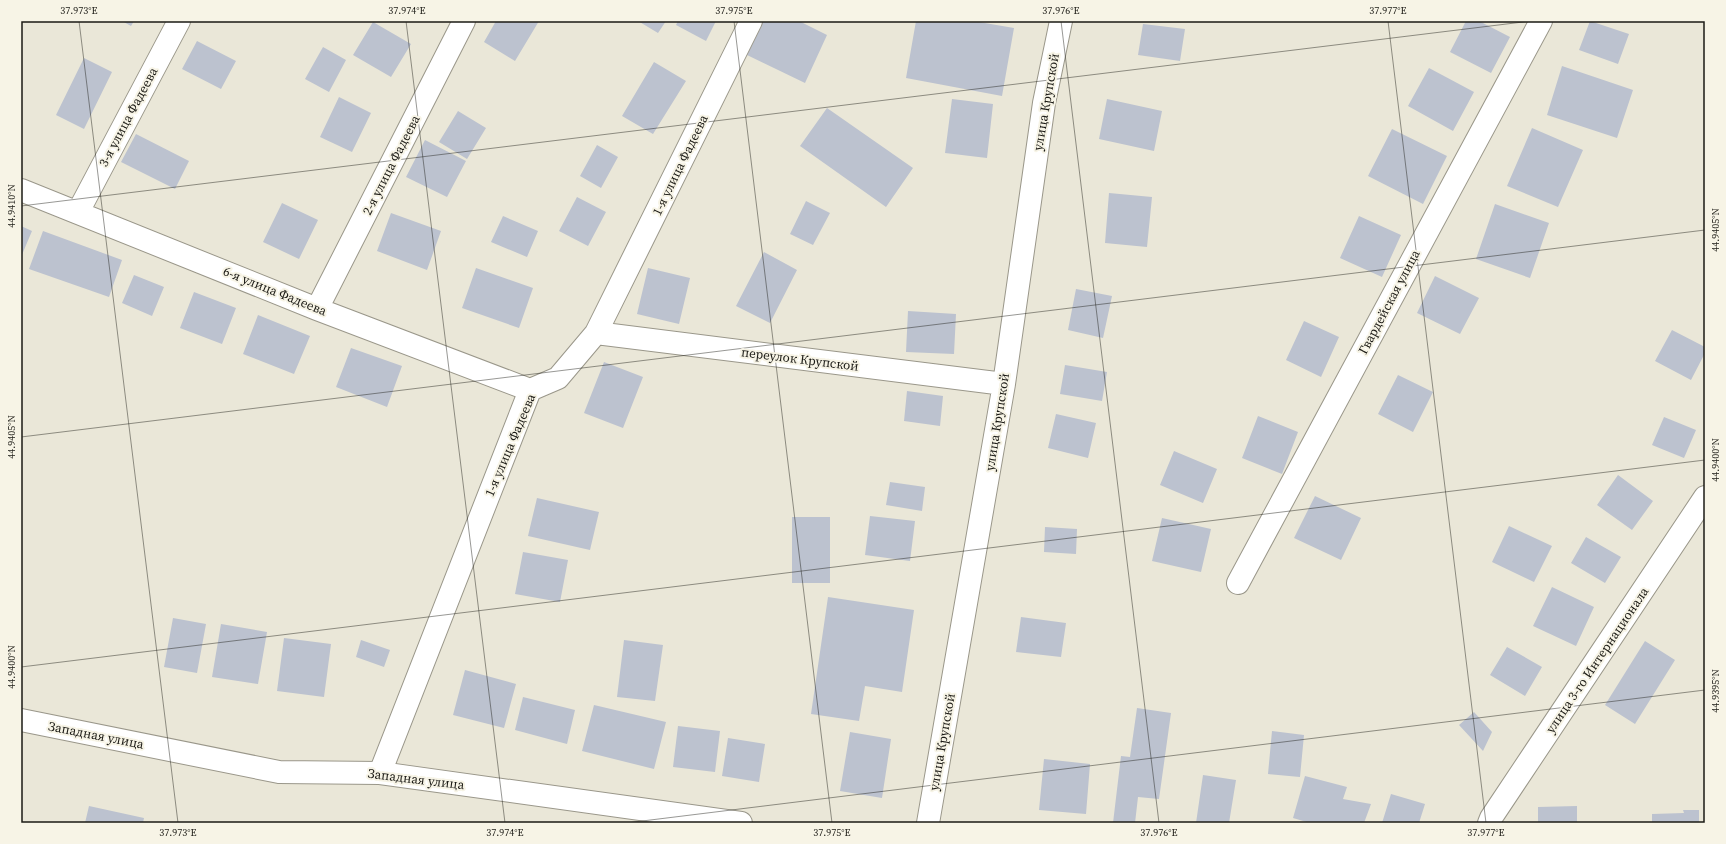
<svg xmlns="http://www.w3.org/2000/svg" width="1726" height="844" font-family="'Source Serif 4',serif">
<rect width="100%" height="100%" fill="#eae7d8"/>
<path fill="#bcc2cf" d="M122,21H134L131,26Z
M496,21H539L515,61L484,42Z
M638,21H666L658,33Z
M678,21H716L706,41L676,25Z
M763,21H799L827,35L805,83L747,55Z
M916,21H973L1014,28L1002,96L906,78Z
M1466,21H1479L1510,37L1491,73L1450,52Z
M1590,21L1629,34L1618,64L1579,50Z
M373,22L411,44L391,77L353,55Z
M1143,24L1185,29L1180,61L1138,55Z
M197,41L236,61L221,89L182,69Z
M323,47L346,60L329,92L305,79Z
M84,58L112,72L84,129L56,115Z
M654,62L686,81L653,134L622,116Z
M1562,66L1633,90L1617,138L1547,115Z
M1429,68L1474,92L1453,131L1408,106Z
M339,97L371,113L352,152L320,137Z
M952,99L993,104L987,158L945,153Z
M1107,99L1162,111L1154,151L1099,139Z
M827,108L913,168L886,207L800,146Z
M458,111L486,128L467,159L439,142Z
M1532,128L1583,150L1558,207L1507,186Z
M1392,129L1447,156L1423,204L1368,176Z
M136,134L189,161L175,189L121,162Z
M425,140L466,161L447,197L406,177Z
M597,145L618,157L601,188L580,176Z
M1109,193L1152,197L1147,247L1105,243Z
M577,197L606,212L588,246L559,231Z
M806,201L830,213L813,245L790,234Z
M282,203L318,220L299,259L263,242Z
M1495,204L1549,223L1530,278L1476,259Z
M391,213L441,231L427,270L377,251Z
M503,216L538,231L527,257L491,242Z
M1359,216L1401,235L1382,277L1340,258Z
M21,226L32,231L21,257Z
M43,231L122,260L109,297L29,269Z
M764,252L797,270L770,323L736,306Z
M476,268L533,288L519,328L462,308Z
M648,268L690,278L679,324L637,314Z
M134,275L164,287L152,316L122,303Z
M1435,276L1479,298L1460,334L1417,313Z
M1076,289L1112,296L1103,338L1068,330Z
M194,292L236,308L222,344L180,328Z
M908,311L956,314L954,354L906,352Z
M258,315L310,336L294,374L243,354Z
M1304,321L1339,337L1321,377L1286,360Z
M1672,330L1705,347V353L1691,380L1655,361Z
M351,348L402,366L387,407L336,387Z
M604,362L643,377L623,428L584,413Z
M1065,365L1107,372L1102,401L1060,394Z
M1398,375L1433,392L1413,432L1378,414Z
M907,391L943,396L940,426L904,421Z
M1056,414L1096,423L1088,458L1048,448Z
M1258,416L1298,432L1282,474L1242,458Z
M1664,417L1696,430L1684,458L1652,445Z
M1174,451L1217,469L1203,503L1160,485Z
M1618,475L1653,501L1632,530L1597,505Z
M890,482L925,487L922,511L886,505Z
M1315,496L1361,518L1341,560L1294,538Z
M537,498L599,512L590,550L528,536Z
M870,516L915,521L910,561L865,555Z
M792,517H830V583H792Z
M1162,518L1211,529L1201,572L1152,561Z
M1509,526L1552,546L1534,582L1492,562Z
M1045,527L1077,529L1076,554L1044,552Z
M1586,537L1621,557L1605,583L1571,563Z
M523,552L568,560L560,602L515,594Z
M1552,587L1594,607L1576,646L1533,626Z
M828,597L914,610L902,692L865,686L859,721L811,714Z
M1021,617L1066,623L1061,657L1016,652Z
M173,618L206,624L197,673L164,667Z
M221,624L267,632L258,684L212,677Z
M284,638L331,644L324,697L277,691Z
M361,640L390,650L384,667L356,657Z
M624,640L663,645L655,701L617,697Z
M1645,641L1675,660L1635,724L1605,705Z
M1507,647L1542,667L1525,696L1490,675Z
M465,670L516,684L504,728L453,715Z
M523,697L575,710L567,744L515,730Z
M594,705L666,722L654,769L582,751Z
M1137,708L1171,713L1159,799L1138,797L1135,823H1113L1121,756L1130,757Z
M1474,712L1492,732L1483,751L1459,725Z
M678,726L720,731L715,772L673,767Z
M1272,731L1304,735L1300,777L1268,774Z
M850,732L891,739L882,798L840,791Z
M728,738L765,744L759,782L722,776Z
M1044,759L1090,764L1086,814L1039,810Z
M1203,775L1236,780L1229,823H1196Z
M1305,776L1347,787L1343,799L1371,804L1364,823H1310L1293,818Z
M1391,794L1425,804L1419,823H1382Z
M89,806L144,818L143,823H85Z
M1577,806V823H1538V807Z
M1683,810H1699V823H1652V814L1684,813Z"/>
<g fill="none" stroke-linecap="round" stroke-linejoin="round">
<g stroke="#9a978a" stroke-width="24">
<path id="minor" d="M21,190L317,309L530,390
M78,212L179,21
M317,309L464,21
M596,333L1004,384
M1238,583L1541,21
M21,720L279,772L380,773L741,823
M380,773L530,390L558,378L596,333L751,21
M928,823L1004,384L1044,103L1061,21
M1489,823L1491,818L1705,497"/>
</g>
<use href="#minor" stroke="#fff" stroke-width="22"/>
</g>
<path fill="none" stroke="#1b1a15" stroke-width="1" stroke-opacity="0.45" d="M79,21L178,823M406,21L505,823M734,21L832,823M1061,21L1159,823M1388,21L1486,823M21,206L1531,21M21,437L1705,230M21,667L1705,460M626,823L1705,690"/>
<g text-anchor="middle" dominant-baseline="central" stroke-width="4" stroke-linejoin="round" paint-order="stroke">
<g font-size="13" fill="#1b1a15" stroke="#f7f4e6">
<text transform="translate(1046 102) rotate(-80)">улица Крупской</text>
<text transform="translate(128 117) rotate(-62)">3-я улица Фадеева</text>
<text transform="translate(391 165) rotate(-63)">2-я улица Фадеева</text>
<text transform="translate(680 165) rotate(-64)">1-я улица Фадеева</text>
<text transform="translate(275 291) rotate(22)">6-я улица Фадеева</text>
<text transform="translate(1389 302) rotate(-62)">Гвардейская улица</text>
<text transform="translate(800 359) rotate(7)">переулок Крупской</text>
<text transform="translate(997 422) rotate(-81)">улица Крупской</text>
<text transform="translate(510 445) rotate(-67)">1-я улица Фадеева</text>
<text transform="translate(1597 660) rotate(-56)">улица 3-го Интернационала</text>
<text transform="translate(96 735) rotate(11)">Западная улица</text>
<text transform="translate(942 742) rotate(-80)">улица Крупской</text>
<text transform="translate(416 779) rotate(7)">Западная улица</text>
</g>
</g>
<rect width="1726" height="844" fill="none" stroke="#f7f4e6" stroke-width="44"/>
<rect x="22" y="22" width="1682" height="800" fill="none" stroke="#1b1a15" stroke-width="1.5"/>
<g font-size="10" text-anchor="middle" fill="#1b1a15">
<text x="79" y="14">37.973°E</text>
<text x="407" y="14">37.974°E</text>
<text x="734" y="14">37.975°E</text>
<text x="1061" y="14">37.976°E</text>
<text x="1388" y="14">37.977°E</text>
<text transform="translate(11 206) rotate(-90)" y="4">44.9410°N</text>
<text transform="translate(1715 230) rotate(-90)" y="4">44.9405°N</text>
<text transform="translate(11 437) rotate(-90)" y="4">44.9405°N</text>
<text transform="translate(1715 460) rotate(-90)" y="4">44.9400°N</text>
<text transform="translate(11 667) rotate(-90)" y="4">44.9400°N</text>
<text transform="translate(1715 691) rotate(-90)" y="4">44.9395°N</text>
<text x="178" y="836">37.973°E</text>
<text x="505" y="836">37.974°E</text>
<text x="832" y="836">37.975°E</text>
<text x="1159" y="836">37.976°E</text>
<text x="1486" y="836">37.977°E</text>
</g>
</svg>
